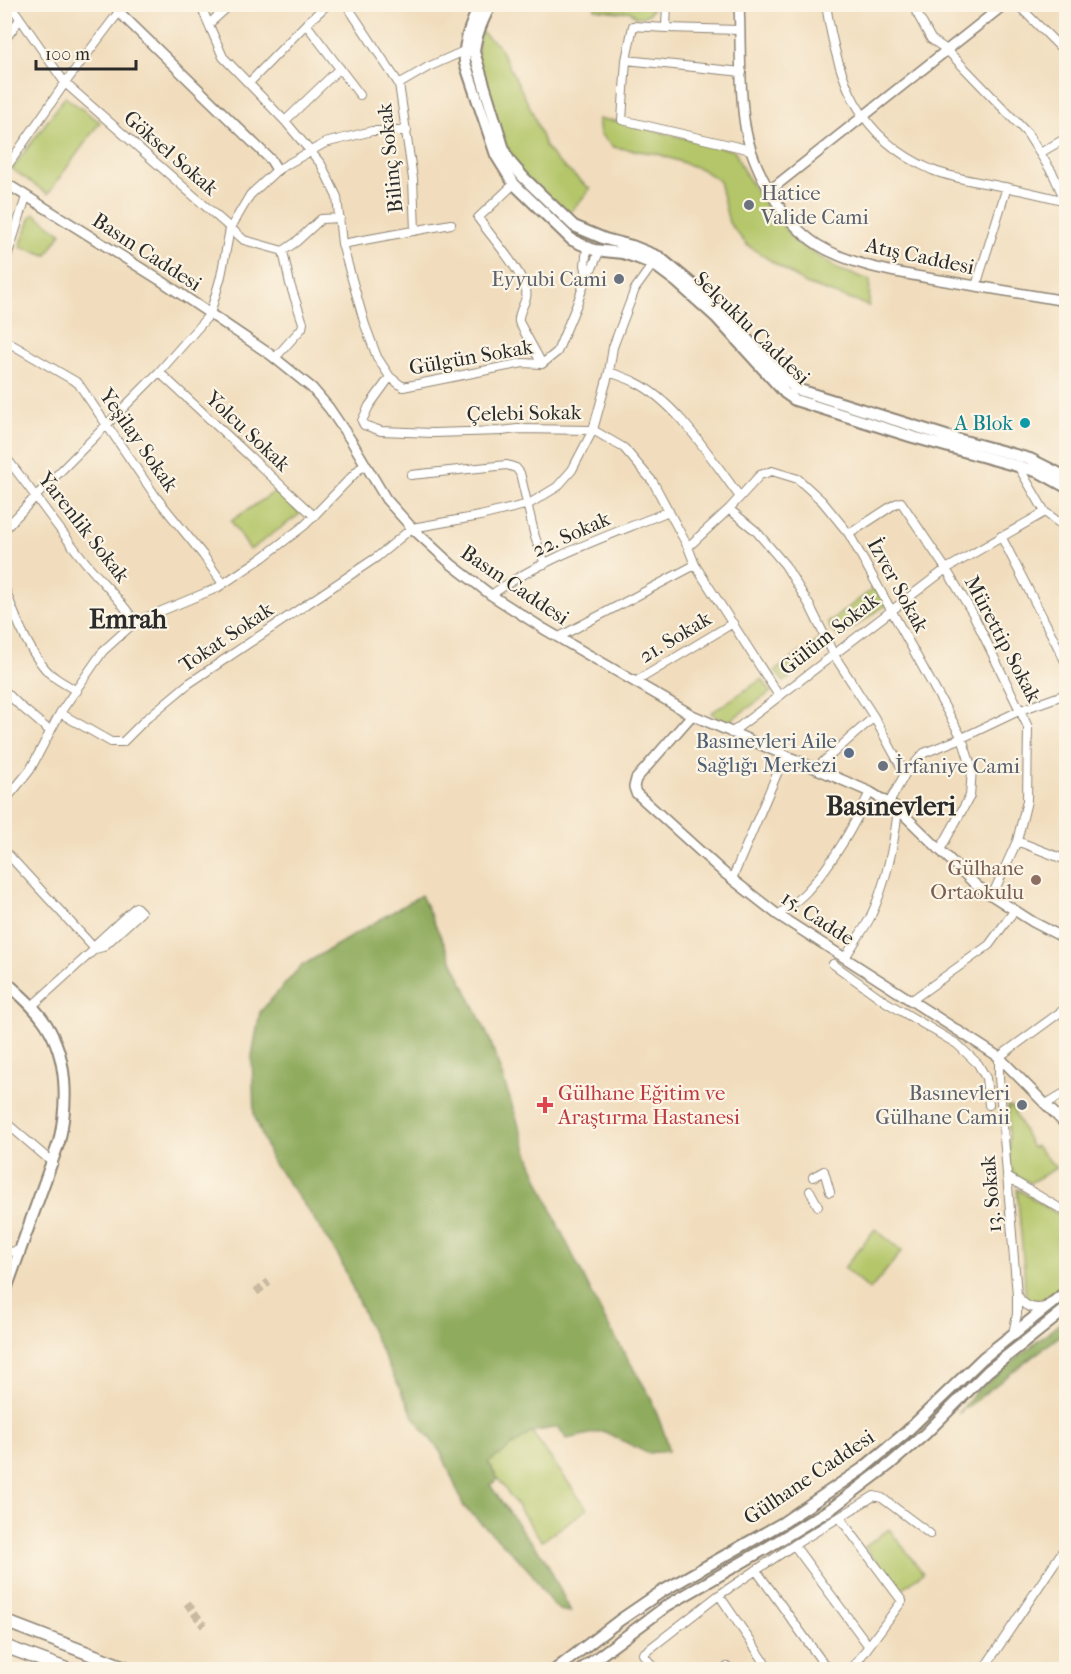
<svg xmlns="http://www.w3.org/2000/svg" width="1071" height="1674" font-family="'IM FELL French Canon',serif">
<rect width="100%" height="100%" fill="#fcf5e5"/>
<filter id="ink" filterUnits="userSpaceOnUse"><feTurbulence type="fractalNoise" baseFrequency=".0167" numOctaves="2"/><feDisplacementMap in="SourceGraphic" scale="12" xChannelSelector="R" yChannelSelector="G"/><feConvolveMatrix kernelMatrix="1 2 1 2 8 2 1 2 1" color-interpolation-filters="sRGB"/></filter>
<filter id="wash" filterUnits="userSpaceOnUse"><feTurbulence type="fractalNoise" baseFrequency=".008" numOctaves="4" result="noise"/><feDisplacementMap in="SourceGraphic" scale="24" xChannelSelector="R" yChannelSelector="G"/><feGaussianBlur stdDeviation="1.35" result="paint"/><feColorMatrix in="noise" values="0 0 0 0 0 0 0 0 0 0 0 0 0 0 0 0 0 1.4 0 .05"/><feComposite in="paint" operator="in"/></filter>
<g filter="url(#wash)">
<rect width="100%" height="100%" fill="#f1ddbd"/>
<path fill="#b4c669" stroke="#70784a" stroke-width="1.5" d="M595,5V4L653,5C651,15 647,16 636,17L630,11L619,12L595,9Z
M480,31L498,45L532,111L546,148L558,162L590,189L565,219L511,161L477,61Z
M65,97L100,122L48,194L12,169Z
M598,119L617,121L735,151L742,168L760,198L795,241L840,270L870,280L869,306L806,284L747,245L729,223L719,181L701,169L658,154L613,147L600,134Z
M35,214L61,233L47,255L20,247L31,216Z
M276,491L300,514L250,550L231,521Z
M874,588L886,605L840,637L832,631L828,623Z
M819,640L825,650L784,682L775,671Z
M762,679L771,692L726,723L711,713Z
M1008,1106L1012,1107L1032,1148L1036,1146L1056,1168L1030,1183L1014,1174L1010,1167Z
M1017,1189L1066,1219V1281C1055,1291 1043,1306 1027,1298L1025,1292L1024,1269Z
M875,1229L902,1251L870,1290L844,1268Z
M532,1432L587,1509L542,1541L487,1463Z
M889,1529L923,1573L898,1592L865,1547Z"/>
<path fill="#8fab5d" stroke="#5d6b44" stroke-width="1.5" d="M421,895L490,1040L531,1161L559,1227L606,1322L650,1396L666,1438L668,1451L647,1453L603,1431L567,1439L558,1427L532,1432L488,1463L498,1479L490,1485L525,1535L544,1557L571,1612L559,1610L550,1601L532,1574L516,1556L464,1507L442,1454L415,1419L369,1326L339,1257L308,1210L271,1160L254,1114L252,1056L260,1012L301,966Z
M1066,1318V1331L958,1414L975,1392Z"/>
</g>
<g filter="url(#ink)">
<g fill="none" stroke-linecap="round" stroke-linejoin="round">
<path stroke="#c9b9a0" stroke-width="8" stroke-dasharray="8 4" stroke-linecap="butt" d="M256,1292L269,1282
M187,1603L204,1626"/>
<g stroke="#8e8474" stroke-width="10">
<path id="minor" d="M10,4L65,83L244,240L283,251L296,242L321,219L340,218
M200,4L223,57L285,121L321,164L337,197L342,244L365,325L377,357L390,377L403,387L523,363L542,364L557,352L577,304L587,275L593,266L600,250
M346,4L399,84
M667,4L666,28L633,26L626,60L622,120L751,150
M826,4C837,79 858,138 932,170C955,179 980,182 1004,187C1025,191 1046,196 1066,201
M912,4L931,39L947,50L1027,133L1053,174L1065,200
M1017,4L1066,53
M210,23L231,4
M306,24L360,95
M666,28L740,30
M4,41L20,19
M626,60L742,72
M249,83L306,24L328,4
M285,121L340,68
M1040,153L1066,138
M4,171L65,83L125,4
M514,184L478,218C490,235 522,271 526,290C529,301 517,311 519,322L542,364
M415,231L413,179L399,84L428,67L464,51
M342,244L451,224
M4,266L26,197
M587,275L585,265L587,247
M976,286L1007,187
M4,340L78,383L156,497L203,555L223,584
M275,358L302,328L303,323L290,284L283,251
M159,372L314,516
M609,372C617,375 627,378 635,382C678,403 711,459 740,497
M390,377L369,406L362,421L364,425L381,431L433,433L502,431L517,429L593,430L624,448L653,482L688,547L695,565L779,696
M4,455C31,489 55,524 82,558C99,580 120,598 135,622
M1018,466L1045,512L1062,525L1066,531
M411,475L507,465L516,468L520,473L535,537L545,564
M729,509L756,531L785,565L810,606L834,655L874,717L905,774
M4,530L37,495L159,372L210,314L221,276L230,229L250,195L277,170L325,143L372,131H407
M849,534L895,504L901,502L946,569L973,614L1028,727L1027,801L1017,841L992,896
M1001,536L1066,663
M688,547L729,509L760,475L772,471L798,479L822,501L849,534L962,738L972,769L970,796L940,850
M4,586C13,611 26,646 43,666C51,677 65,684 77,691
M491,595C544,557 609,536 669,511
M559,637L695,565
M635,682L733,623
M4,690L19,705L50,731
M60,713L111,742H123L146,719L188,684L377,557L412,528L480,516L529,504L557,487L572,470L593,430L609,372L613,347L635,289L653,264
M731,733L946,569L1045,512
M816,768L874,717
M4,802L30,770L60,713L103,651L135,622L217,588L262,558L305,525L364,464
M889,803L905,774L924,753L962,738L1021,710L1066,694
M1017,841L1066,860
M4,850L95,949
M732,879L785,755
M778,915C788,907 799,900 807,891C834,862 853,827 870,792
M845,958C853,944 863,931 870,918C886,884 894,846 898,809
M833,964L886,1002L957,1044L978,1064L986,1078L989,1105
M912,1000L989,945L1014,911
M32,1006L95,949L103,947L141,912L136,907L98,942L95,949
M1046,1104L1066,1092
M4,1121L53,1163
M813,1177L824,1171L830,1192
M1007,1177L1066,1212
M810,1191L818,1206
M4,1253L21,1250
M1018,1296C1024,1307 1033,1310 1045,1307
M1013,1334L1017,1314V1295L999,1077V1057L1066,1008
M840,1518L902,1601L851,1670
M794,1545L868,1645
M756,1570L828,1670
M719,1595L770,1670
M727,1667L729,1670
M655,1670L643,1654L719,1595L794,1545L874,1496L882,1498L930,1534
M983,1670L1066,1546"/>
</g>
<g stroke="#8e8474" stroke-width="12">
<path id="tertiary" d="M114,4L119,12L271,160L277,170
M739,4C741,42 739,81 744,119C749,162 780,221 818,245C854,267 900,273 940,280C982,287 1024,294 1066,301
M4,182L163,282L271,355L312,388L329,408L352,442L386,499L412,528L451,564L491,595L544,629L692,715L870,792L898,809L977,886L1033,922L1066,939
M769,191L1005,4
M692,715L636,779L634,787L636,793L723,872L778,915L999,1057L1066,1125"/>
</g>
<g stroke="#8e8474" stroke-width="14">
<path id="secondary" d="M480,4C471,25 463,41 465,63L496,155L514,184L572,240L594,250L623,253L638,258L653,264L677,282L716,317L785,393L795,400L913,437L1039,472L1066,487
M491,4C483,19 475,36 474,52L505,153L511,163L524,178L574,226L605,239L632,246L659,257L704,294L783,377L796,389L946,436L1030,459L1066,477
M4,980C19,994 35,1007 46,1024C68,1058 68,1103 59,1142L4,1295
M582,1669L668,1605L765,1549L832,1508L889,1465L925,1434L988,1371L1066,1309
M555,1670L620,1620L661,1592L784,1522L862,1469L904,1434L983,1358L1066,1292"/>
</g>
<g stroke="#8e8474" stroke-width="15">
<path id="primary" d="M4,1621L132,1670
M4,1646L69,1670
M584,1670L588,1665"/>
</g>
<use href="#minor" stroke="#fff" stroke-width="8"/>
<use href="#tertiary" stroke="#fff" stroke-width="9"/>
<use href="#secondary" stroke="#fff" stroke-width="10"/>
<use href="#primary" stroke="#fff" stroke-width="12"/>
</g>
</g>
<g fill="#6b7280" stroke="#fcf5e5" stroke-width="2">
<circle cx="749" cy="205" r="6"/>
<circle cx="619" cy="279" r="6"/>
<circle cx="883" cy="766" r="6"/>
<circle cx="1022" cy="1105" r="6"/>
</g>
<circle fill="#0f9aa8" stroke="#fcf5e5" stroke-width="2" cx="1025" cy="423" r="6"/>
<circle fill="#5c6f8a" stroke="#fcf5e5" stroke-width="2" cx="849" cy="753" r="6"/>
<circle fill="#8d6e63" stroke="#fcf5e5" stroke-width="2" cx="1036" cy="880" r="6"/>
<path fill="#e0444e" stroke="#fcf5e5" stroke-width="2" d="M542 1096h6v6h6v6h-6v6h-6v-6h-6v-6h6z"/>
<g text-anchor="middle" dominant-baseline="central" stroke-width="4.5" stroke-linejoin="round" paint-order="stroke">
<g font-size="21" fill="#2b2b2b" stroke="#fcf5e5">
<text transform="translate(171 153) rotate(41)">Göksel Sokak</text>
<text transform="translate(390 158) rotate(-96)">Bilinç Sokak</text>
<text transform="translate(147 252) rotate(33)">Basın Caddesi</text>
<text transform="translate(920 256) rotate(12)">Atış Caddesi</text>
<text transform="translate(752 328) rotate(44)">Selçuklu Caddesi</text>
<text transform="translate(471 357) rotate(-10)">Gülgün Sokak</text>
<text transform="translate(524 413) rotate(-1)">Çelebi Sokak</text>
<text transform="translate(248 431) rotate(43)">Yolcu Sokak</text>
<text transform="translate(139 440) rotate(55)">Yeşilay Sokak</text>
<text transform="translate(84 527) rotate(52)">Yarenlik Sokak</text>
<text transform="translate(571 534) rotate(-24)">22. Sokak</text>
<text transform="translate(515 585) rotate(34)">Basın Caddesi</text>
<text transform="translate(898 585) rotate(61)">İzver Sokak</text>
<text transform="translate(829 634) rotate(-38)">Gülüm Sokak</text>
<text transform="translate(226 637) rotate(-34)">Tokat Sokak</text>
<text transform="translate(675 637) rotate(-31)">21. Sokak</text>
<text transform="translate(1003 639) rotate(62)">Mürettip Sokak</text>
<text transform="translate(818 918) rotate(33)">15. Cadde</text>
<text transform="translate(991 1194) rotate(-95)">13. Sokak</text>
<text transform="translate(809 1477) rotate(-34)">Gülhane Caddesi</text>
</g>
<g font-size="21" fill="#5b616d" stroke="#fcf5e5" text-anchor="start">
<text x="761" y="193">Hatice<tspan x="761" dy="24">Valide Cami</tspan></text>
<text x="607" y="279" text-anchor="end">Eyyubi Cami</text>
<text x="895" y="766">İrfaniye Cami</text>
<text x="1010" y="1093" text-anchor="end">Basınevleri<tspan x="1010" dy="24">Gülhane Camii</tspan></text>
</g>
<g font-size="21" fill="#0d838f" stroke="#fcf5e5" text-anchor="end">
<text x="1013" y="423">A Blok</text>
</g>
<g font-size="21" fill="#4e5e75" stroke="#fcf5e5" text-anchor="end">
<text x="837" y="741">Basınevleri Aile<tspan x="837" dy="24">Sağlığı Merkezi</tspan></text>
</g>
<g font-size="21" fill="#785e54" stroke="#fcf5e5" text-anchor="end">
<text x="1024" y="868">Gülhane<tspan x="1024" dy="24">Ortaokulu</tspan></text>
</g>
<g font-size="21" fill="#be3a42" stroke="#fcf5e5" text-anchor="start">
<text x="558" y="1093">Gülhane Eğitim ve<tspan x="558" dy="24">Araştırma Hastanesi</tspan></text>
</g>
<g font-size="27" font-weight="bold" fill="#2b2b2b" stroke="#fcf5e5">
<text x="128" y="619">Emrah</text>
<text x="891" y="806">Basınevleri</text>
</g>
</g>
<rect width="1071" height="1674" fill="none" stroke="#fcf5e5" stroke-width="24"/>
<path d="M36 60v9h100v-9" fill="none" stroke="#2b2b2b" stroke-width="3"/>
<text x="45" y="60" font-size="18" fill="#2b2b2b" stroke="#fcf5e5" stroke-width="4.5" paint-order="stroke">100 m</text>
</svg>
